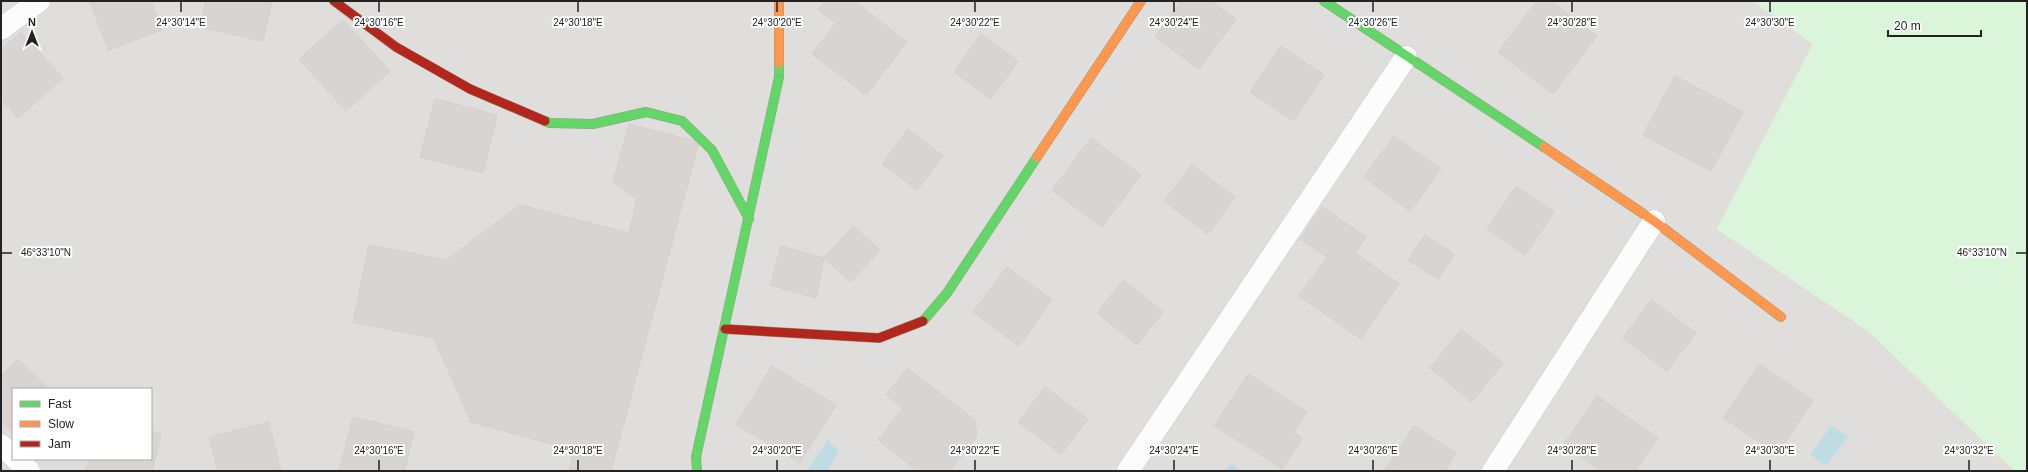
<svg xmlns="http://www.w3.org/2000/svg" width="2028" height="472" font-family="Arial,sans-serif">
<rect width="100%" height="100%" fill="#f0eeeb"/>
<path fill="#dfdedc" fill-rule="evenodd" d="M1,1H1753L1813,44L1717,229L1868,331L2015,471H1ZM13,389H151V459H13Z"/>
<path fill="#daf5da" d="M1753,1H2027V471H2015L1868,331L1717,229L1813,44Z"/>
<path fill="#bfdbe3" d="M1832,425L1848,437L1826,466L1810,454Z
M828,440L839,452L827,471H806Z
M1231,463L1241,471H1225Z"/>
<path fill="#d7d4d2" stroke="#d3d0cc" d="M90,1H151L162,30L108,50Z
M206,1H272L263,41L200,27Z
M825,1H854L907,42L866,95L812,54L836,23L818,10Z
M1181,1H1211L1236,19L1199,69L1155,37Z
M1537,1H1551L1597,36L1553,94L1498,52Z
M343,20L390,71L346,111L299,59Z
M21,32L63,78L18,118L1,99V50Z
M981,34L1018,61L991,99L954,72Z
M1280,46L1324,75L1294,121L1250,92Z
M1675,76L1743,112L1711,171L1643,135Z
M435,99L497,115L483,173L420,157Z
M629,124L699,142L611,471H569L574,450L471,422L434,338L353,322L369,245L446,260L520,205L629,233L637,199L613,182Z
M908,129L943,156L917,190L882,164Z
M1394,136L1441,169L1410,211L1364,177Z
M1091,138L1141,175L1102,227L1052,190Z
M1192,165L1235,197L1208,234L1164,201Z
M1516,186L1554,212L1525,255L1487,229Z
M1322,207L1366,237L1355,253L1399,284L1361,339L1299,296L1327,257L1300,239Z
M853,226L880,250L851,282L824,258Z
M1425,235L1454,254L1438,279L1408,260Z
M781,246L824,258L816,298L770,285Z
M1007,267L1052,300L1019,346L973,312Z
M1123,280L1163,312L1137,345L1097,313Z
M1651,300L1696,333L1667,371L1623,338Z
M1461,329L1503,363L1472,402L1430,368Z
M18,359L49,389H13V432L1,421V377Z
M1759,364L1813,400L1778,454L1723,418Z
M772,366L836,405L800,463L736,424Z
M907,368L975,420L977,436L950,471H918L878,440L903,408L886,395Z
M1248,374L1307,412L1293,433L1302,438L1282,469L1214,425Z
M1045,387L1088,419L1061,454L1018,422Z
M1597,396L1658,438L1635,471H1602L1563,445Z
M353,417L414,432L404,471H339Z
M269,422L281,471H218L209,437Z
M1414,426L1456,453L1445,471L1385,470Z
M151,431L161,434L152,471H86L89,459H151Z"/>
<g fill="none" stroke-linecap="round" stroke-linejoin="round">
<g stroke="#c9c8c7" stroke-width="23">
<path id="street" d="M1,29L39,1
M1,445L13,456
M16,459L29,471
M1128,471L1406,57
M1493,471L1654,221"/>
</g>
<g stroke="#999a82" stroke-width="10">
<path id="fast" d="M1324,1L1544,147
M545,121L550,123L593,124L646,112L682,121L712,150L749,219
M923,321L947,293L1037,157
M697,471L696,457L779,77V63"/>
</g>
<g stroke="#999a82" stroke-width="10">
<path id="slow" d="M779,1V63
M1544,147L1654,221L1781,317
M1037,157L1141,1"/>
</g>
<g stroke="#999a82" stroke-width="10">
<path id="jam" d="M334,1L396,47L470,89L545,121
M725,329L879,338L923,321"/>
</g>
<use href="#street" stroke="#fdfcfc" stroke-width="22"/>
<use href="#fast" stroke="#63d668" stroke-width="9"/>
<use href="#slow" stroke="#ff974d" stroke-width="9"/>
<use href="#jam" stroke="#b3261e" stroke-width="9"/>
</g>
<path fill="none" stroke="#222" stroke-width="1.5" d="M181,2V12M379,2V12M578,2V12M777,2V12M975,2V12M1174,2V12M1373,2V12M1572,2V12M1770,2V12M2,253H12M2016,253H2026M379,460V470M578,460V470M777,460V470M975,460V470M1174,460V470M1373,460V470M1572,460V470M1770,460V470M1969,460V470"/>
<g font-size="10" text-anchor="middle" fill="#222" stroke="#fff" stroke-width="4" stroke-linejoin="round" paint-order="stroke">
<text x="181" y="26">24°30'14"E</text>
<text x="379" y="26">24°30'16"E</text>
<text x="578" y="26">24°30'18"E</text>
<text x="777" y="26">24°30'20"E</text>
<text x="975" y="26">24°30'22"E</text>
<text x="1174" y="26">24°30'24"E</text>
<text x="1373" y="26">24°30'26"E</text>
<text x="1572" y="26">24°30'28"E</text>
<text x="1770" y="26">24°30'30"E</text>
<text x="46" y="256">46°33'10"N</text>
<text x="1982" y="256">46°33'10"N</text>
<text x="379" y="454">24°30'16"E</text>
<text x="578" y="454">24°30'18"E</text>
<text x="777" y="454">24°30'20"E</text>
<text x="975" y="454">24°30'22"E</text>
<text x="1174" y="454">24°30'24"E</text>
<text x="1373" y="454">24°30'26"E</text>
<text x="1572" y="454">24°30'28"E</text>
<text x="1770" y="454">24°30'30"E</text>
<text x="1969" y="454">24°30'32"E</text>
</g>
<rect width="2028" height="472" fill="none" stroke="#222222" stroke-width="4"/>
<rect x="12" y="388" width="140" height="72" fill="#ffffff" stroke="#a7a7a7"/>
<rect x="20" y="401" width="20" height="6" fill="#63d668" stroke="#a7a7a7"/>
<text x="48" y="408" font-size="12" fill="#222222">Fast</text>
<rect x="20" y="421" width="20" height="6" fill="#ff974d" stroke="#a7a7a7"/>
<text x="48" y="428" font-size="12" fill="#222222">Slow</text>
<rect x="20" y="441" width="20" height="6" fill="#b3261e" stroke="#a7a7a7"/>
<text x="48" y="448" font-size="12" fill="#222222">Jam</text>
<g transform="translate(32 32)" stroke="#ffffff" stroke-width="3" paint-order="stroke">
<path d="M0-3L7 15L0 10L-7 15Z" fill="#222222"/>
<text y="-6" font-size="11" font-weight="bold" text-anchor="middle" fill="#222222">N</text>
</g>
<path d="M1888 30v6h93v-6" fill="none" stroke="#222222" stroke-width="2"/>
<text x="1894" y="30" font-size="12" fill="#222222" stroke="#ffffff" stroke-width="3" paint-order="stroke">20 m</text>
</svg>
